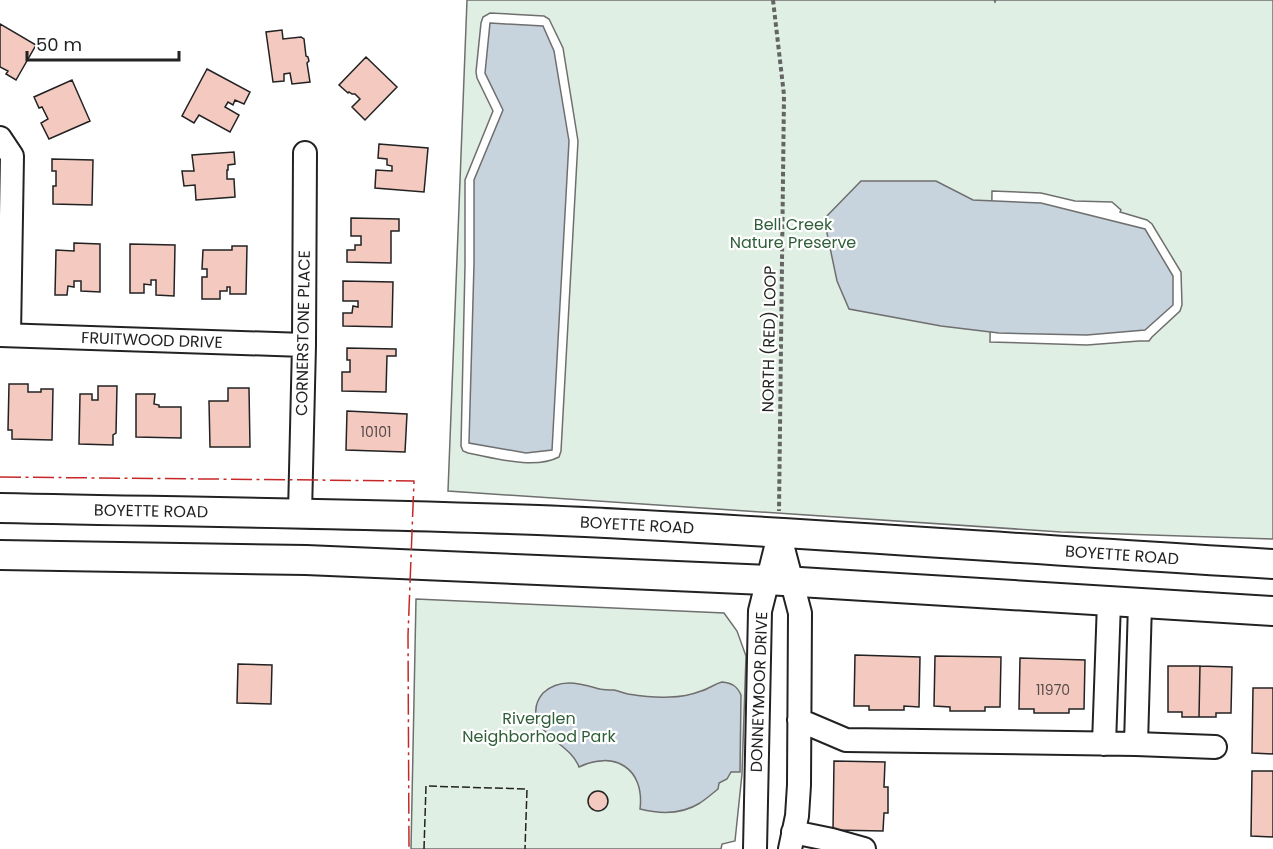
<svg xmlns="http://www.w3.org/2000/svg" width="1273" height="849" font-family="Poppins,sans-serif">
<rect width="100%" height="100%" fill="#fff"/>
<path fill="#e0efe3" stroke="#6f6f6f" stroke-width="1.5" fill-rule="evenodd" d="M467,0H994L995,2L996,0H1273V539L1061,532L448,491ZM490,13L544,16L549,19L563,48L578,141L561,451L559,457C534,470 495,458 468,453L463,451L461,446L465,265V180L493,111L477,78L476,72L481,23L483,17ZM992,191L1041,193L1075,201L1112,202L1121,210L1120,212L1147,220L1152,224L1181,272L1182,305L1180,311L1152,337L1149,341H1139L1087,345L990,342Z
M416,599L724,613L737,631L746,656L742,774L735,841L722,844L721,849H411Z"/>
<path fill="#c7d3dd" stroke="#6f6f6f" stroke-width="1.5" d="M490,23L543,26L554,51L569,141L552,450L526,453L469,443L474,264V180L503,110L485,73Z
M861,181H936L973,200L1041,203L1145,229L1173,276V305L1145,330L1087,335L999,333L941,326L849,309L837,281L824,219Z
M722,682C732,683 737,686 741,695L740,772H731L727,779L719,783L718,789C712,794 706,799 700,803C681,815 660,814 640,809C645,768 614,750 579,767C571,745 539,737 536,714C535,707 538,699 543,693C561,677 581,684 600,689C605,690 610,690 614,690C619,691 623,693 628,694C641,696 656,698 669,697C680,697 691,695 701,691C709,689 714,684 722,682Z"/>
<path fill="#f3c9c0" stroke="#222" stroke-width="1.5" d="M0,24L36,45L16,80L6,74L8,71L0,67Z
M282,30L283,39L301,37L304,39L306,56L308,57L309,61L307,63L310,82L292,84L290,73L284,74V81L273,82L266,32Z
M366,57L397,87L365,120L352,107L360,99L355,94H352L349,92L348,93L339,85Z
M207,69L250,92L244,104L235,100L233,105L228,102L225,107L239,115L230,132L199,115L194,123L182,116Z
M72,80L90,121L49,139L41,123L48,119L42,107L39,108L34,97Z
M379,144L428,148L424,192L375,188L376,170L392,171V166L387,165V159L378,158Z
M234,152L235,164L228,165V170H227V179H234L235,197L196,200L195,185L184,186L182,171H194L192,155Z
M52,159L93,160L92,205L53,204V186H56V171H52Z
M351,218L399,219V231H391V263L347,262V250H355V245H361V236H351Z
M74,243L100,244V292L81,291V281H74V287L68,286L67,295H55L56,250L74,251Z
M130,244L175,245L174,296L156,295V280H151V285L144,284V293H130Z
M232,246H247L246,294H230V287H227V291H220V299H202V277H207V269H202L203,250H232Z
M343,281L393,282L392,327L343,326V313H352L353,306L358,307V301H343Z
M347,348L396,349V356H387L386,392L342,391V372H350V360H347Z
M9,384H28V392H41V389H53L52,440L12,439V430H8Z
M98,386H117L116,433L113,435V445L79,444L80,394H92V400H98Z
M228,388H249L250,447H210L209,401H228Z
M136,394H155L154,404L159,405V407H181V438L136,437Z
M347,411L407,414L405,452L346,450Z
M855,655L920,657L919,707L904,706V710H869V706H854Z
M935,656L1001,657L1000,707H985V711H950V707L934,706Z
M1020,658L1085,660L1084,709H1069V713H1034V709H1019Z
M238,664L272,665L271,704L237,703Z
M1168,666H1200L1199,717H1182V712H1168Z
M1200,666L1232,667L1231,713H1216V717H1199Z
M1253,688H1273V754L1252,753Z
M834,761L885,762L884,787H888V813H884L883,831L833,830Z
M1252,771H1273V837L1251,836Z
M588 801a10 10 0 1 1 20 0a10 10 0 1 1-20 0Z"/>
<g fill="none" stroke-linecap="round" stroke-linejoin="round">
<g stroke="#222" stroke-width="26">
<path id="minor" d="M0,138L12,156L9,335
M0,335L304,345
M300,513L304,345L305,153
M779,533L800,613L799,785L797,816L790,849
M799,720L846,740L1136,744L1215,747
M1104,744L1109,602
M1136,744L1140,603
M793,832L832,840L864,849
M755,849L760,611L779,535"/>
</g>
<g stroke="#222" stroke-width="32">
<path id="major" d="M0,508C179,512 359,513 538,520C783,530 1028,550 1273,564
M0,555L306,560L538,570L767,580L1273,611"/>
</g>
<path stroke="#646464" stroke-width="4" stroke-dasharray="4.5 3" stroke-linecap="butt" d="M773,0L784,95L779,511"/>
<use href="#minor" stroke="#fff" stroke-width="22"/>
<use href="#major" stroke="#fff" stroke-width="28"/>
<path stroke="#222" stroke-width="1.5" stroke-dasharray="8 3" stroke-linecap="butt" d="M424,849L426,786L527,789L525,849"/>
<path stroke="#c62828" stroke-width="1.5" stroke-dasharray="21 4.5 3 4.5" stroke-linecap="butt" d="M0,477L414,481L408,635L409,849"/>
</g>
<g text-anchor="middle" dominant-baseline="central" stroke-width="4.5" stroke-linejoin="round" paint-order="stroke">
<g font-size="14" fill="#564c4a">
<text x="376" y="432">10101</text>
<text x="1053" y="690">11970</text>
</g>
<g font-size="16" fill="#2f5e38" stroke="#fff">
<text x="793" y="224">Bell Creek<tspan x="793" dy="18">Nature Preserve</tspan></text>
<text x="539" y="718">Riverglen<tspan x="539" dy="18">Neighborhood Park</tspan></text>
</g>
<g font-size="16" fill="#222" stroke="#fff">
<text transform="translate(303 333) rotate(-89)">CORNERSTONE PLACE</text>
<text transform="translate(769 339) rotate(-89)">NORTH (RED) LOOP</text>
<text transform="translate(152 340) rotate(2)">FRUITWOOD DRIVE</text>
<text transform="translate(151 511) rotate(1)">BOYETTE ROAD</text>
<text transform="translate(637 525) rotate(3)">BOYETTE ROAD</text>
<text transform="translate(1122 555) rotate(4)">BOYETTE ROAD</text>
<text transform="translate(759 692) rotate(-88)">DONNEYMOOR DRIVE</text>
</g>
</g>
<path d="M27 51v9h152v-9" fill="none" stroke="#222222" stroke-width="3"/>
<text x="36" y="51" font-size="18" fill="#222222" stroke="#ffffff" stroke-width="4.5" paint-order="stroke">50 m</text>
</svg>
